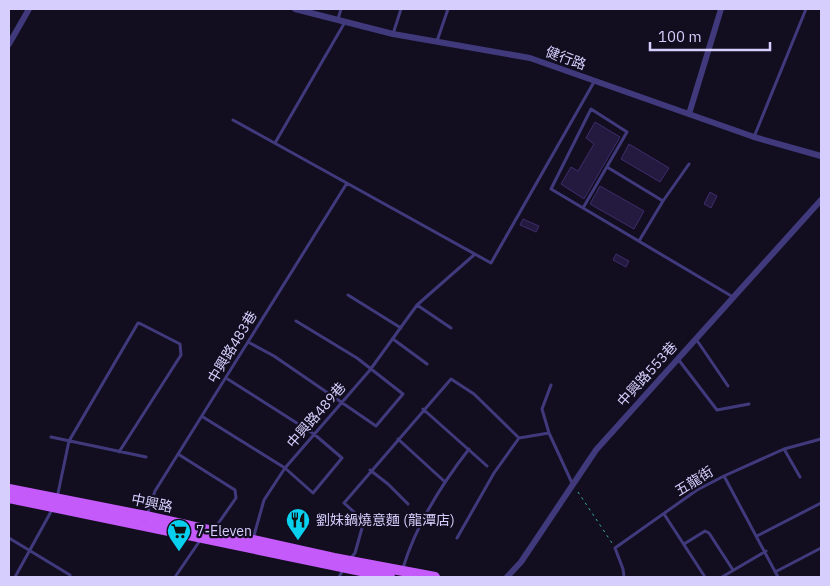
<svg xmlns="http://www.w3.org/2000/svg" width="830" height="586" font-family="'IBM Plex Sans','Noto Sans TC',sans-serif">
<rect width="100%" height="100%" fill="#120e20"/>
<path fill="#241a40" stroke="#3c2d6b" d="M595,122L620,137L584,199L561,184L571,167L578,171L594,144L586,138Z
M629,144L669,168L660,182L621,159Z
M600,186L644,211L634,229L590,204Z
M710,192L717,196L711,208L704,204Z
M523,219L539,226L536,232L520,225Z
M616,254L629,261L626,267L613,260Z"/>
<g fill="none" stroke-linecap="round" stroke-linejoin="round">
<path stroke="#32aeab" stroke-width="1" stroke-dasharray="2.5 4" stroke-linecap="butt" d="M578,492L612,543"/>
<path stroke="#403a7d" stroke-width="3" d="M338,19L341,9
M393,34L401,9
M437,41L448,9
M233,120L491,263L594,82
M754,137L806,9
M275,143L345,22
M607,167L663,201L639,241
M663,201L689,164
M583,208L627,132L591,109L551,189L733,297
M348,295L401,328
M417,305L451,328
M393,339L427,364
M696,339L728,386
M248,342L274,356L376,426L403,394L357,358L296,321
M678,359L717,410L749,404
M551,385L542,409L549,433L572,483
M423,409L487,466
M203,417L285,468L313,493L342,458L314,434L226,378
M51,437L146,457
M398,439L444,481
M784,449L800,477
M178,454L235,490L236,498L215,528
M370,470L388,484L408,504
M724,476L778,577
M57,498L69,441L138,323L141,324L180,344L181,355L119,452
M664,514L705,577
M147,515L155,491L347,183
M757,536L821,503
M9,538L70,575
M457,538L494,473L519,438L549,433
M253,539L264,500L285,468L370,370L417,305L475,254
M684,544L705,531L709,533L733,570
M350,559L355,553L364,521L344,503L451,379L474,394L519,438
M403,568C416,525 441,485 469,449
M777,571L821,548
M15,577L53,508
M175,577L201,539
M339,577L343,570
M624,577L623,569L615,548L697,490L724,476L784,449L821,439
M722,577L766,551"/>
<path stroke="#403a7d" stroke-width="6" d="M295,9L393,34L530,58L754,137L821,156
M9,44L29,9
M689,114L721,9
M507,577L521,562L596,450L821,200"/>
<path stroke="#c45af9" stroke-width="10" d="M9,489L146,516L334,558L435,577
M9,498L390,577"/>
</g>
<defs>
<g id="restaurant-pin" transform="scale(1.25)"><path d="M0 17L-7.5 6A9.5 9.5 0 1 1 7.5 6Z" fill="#09cfef" stroke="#120e20"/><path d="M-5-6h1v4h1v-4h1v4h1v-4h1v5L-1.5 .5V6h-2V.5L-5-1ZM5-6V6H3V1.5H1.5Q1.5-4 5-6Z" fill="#111"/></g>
<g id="supermarket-pin" transform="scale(1.25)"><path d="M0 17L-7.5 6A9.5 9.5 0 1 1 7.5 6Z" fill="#09cfef" stroke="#120e20"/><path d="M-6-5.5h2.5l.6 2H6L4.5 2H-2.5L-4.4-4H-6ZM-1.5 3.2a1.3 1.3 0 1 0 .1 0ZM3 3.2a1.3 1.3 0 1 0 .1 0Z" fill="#111"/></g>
</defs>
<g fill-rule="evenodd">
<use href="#restaurant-pin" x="298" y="520"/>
<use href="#supermarket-pin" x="179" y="531"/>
</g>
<g text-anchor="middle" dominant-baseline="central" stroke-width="4.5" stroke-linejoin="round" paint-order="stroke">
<g font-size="14" fill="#d6cffd" stroke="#120e20">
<text transform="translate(566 58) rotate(20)">健行路</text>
<text transform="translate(232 347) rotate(-59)">中興路483巷</text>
<text transform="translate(647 374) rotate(-48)">中興路553巷</text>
<text transform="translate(316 415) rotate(-49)">中興路489巷</text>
<text transform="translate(694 481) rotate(-32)">五龍街</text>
<text transform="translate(152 503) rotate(12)">中興路</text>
</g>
<g font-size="14" fill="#d6cffd" stroke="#120e20" text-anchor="start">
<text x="316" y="520">劉妹鍋燒意麵 (龍潭店)</text>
<text x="196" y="531">7-Eleven</text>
</g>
</g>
<rect width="830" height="586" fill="none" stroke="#d6cffd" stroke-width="20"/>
<path d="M650 42v8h120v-8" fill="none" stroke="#d6cffd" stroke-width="2.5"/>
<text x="658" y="42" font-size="15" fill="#d6cffd" stroke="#120e20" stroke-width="4" paint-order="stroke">100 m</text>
</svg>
